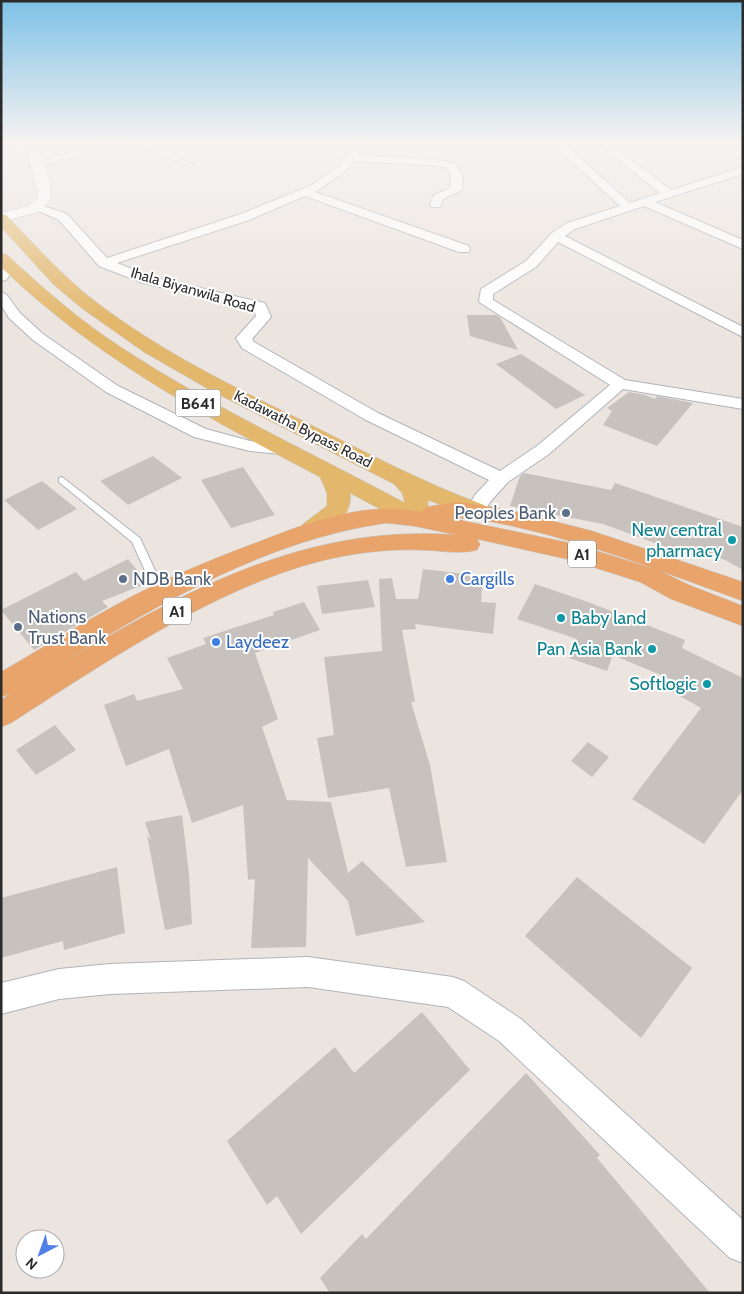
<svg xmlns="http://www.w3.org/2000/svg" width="744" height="1294" font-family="Cabin,sans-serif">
<rect width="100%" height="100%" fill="#ece5df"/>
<path fill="#c7c2be" d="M467,315H496L500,317L518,350L470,336Z
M521,354L585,395L556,409L496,364Z
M629,392L645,395L655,399L657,396L693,403L657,446L603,425L612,411L607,408Z
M153,456L182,478L128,505L100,481Z
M243,467L275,515L231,528L201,480Z
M524,473L611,490L615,483L743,527V570L725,560L697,550L693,557L603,524L510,506L520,476Z
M42,481L77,509L38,530L4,500Z
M128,559L148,583L102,601L108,607L34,650L1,610L76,572L84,581Z
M423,569L483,576L481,602L496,603L493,634L415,624L416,629L402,630L415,702H411L430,765L447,862L406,867L389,788L328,798L317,738L334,735L324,657L382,651L379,579L392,578L396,599H418Z
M368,580L375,607L322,614L317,586Z
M535,584L588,602L685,640L682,648L743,678V790L704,844L632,799L701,708L671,691L677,682L613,655L607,671L569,658L577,639L517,619Z
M304,602L320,630L255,653L278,719L262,727L287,800L331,802L348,873L362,861L425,922L356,936L348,901L308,858L306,947L251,948L255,879L248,880L243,805L192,823L169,749L126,766L104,705L134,694L137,701L183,689L167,658L206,644L203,638L274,615L273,612Z
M55,725L76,750L36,775L16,750Z
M588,742L609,757L592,777L571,761Z
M182,815L189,874L192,924L165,930L147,835L151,840L145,822Z
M117,867L125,933L64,950L63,941L1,958V898Z
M577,877L692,968L641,1038L525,936Z
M422,1012L470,1070L301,1234L277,1196L267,1205L227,1141L335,1047L354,1073Z
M526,1073L600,1155L597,1158L710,1293H330L320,1278L362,1234L366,1239Z"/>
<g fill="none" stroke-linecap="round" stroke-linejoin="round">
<g stroke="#b0b3ba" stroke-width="2">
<path id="service" d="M123,140H130L195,165L190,166Z
M62,477L140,538L166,594L165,597H157L132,542L59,482V478Z"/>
</g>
<g stroke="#b0b3ba" stroke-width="2">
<path id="minor" d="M110,140H125L38,167H30L29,165Z
M358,140H368L358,155L431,159L456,164L463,177L462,190L443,199L440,207H432L430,204L434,195L450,188L451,177L448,168L431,165L353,161L347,170L315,192L469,246L470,249L469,252H459L305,196L249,220L117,263L152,277L265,303L271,317L252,339L254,342L378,413L500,471L537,446L610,385L479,302L481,289L526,261L552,233L567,223L620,206L558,149V145H566L630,203L660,193L594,140H605L671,190L743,167V174L655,202L743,240V249L644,206L575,229L565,236L743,327V337L558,242L536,267L493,294V300L625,380L743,399V409L623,389L549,454L508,482L490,502L483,514L476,516L469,514L466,510L475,495L489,480L366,420L242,348L236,338L256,316L254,309L143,283L99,266L59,220L32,208L38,204L67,214L107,258L241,214L312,185L339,166Z
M711,140H723L743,151V159Z
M9,262L16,266L6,280L1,281V267Z
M1,293L6,294L20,313L43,334L118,386L206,429L250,441L288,445L291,449L288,453L282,454L250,451L194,437L106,392L33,340L9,318L1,305Z
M308,957L453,977L464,981L521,1019L743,1220V1263L730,1258L499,1041L448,1007L308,987L110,994L59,999L1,1014V983L59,969L110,964Z"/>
</g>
<g stroke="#b0b3ba" stroke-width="1">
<path id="tertiary" d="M7,140H21L39,150L50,183L51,199L38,212L1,222V213L28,206L37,199L38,192L28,155Z"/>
</g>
<g stroke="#c4c4c4" stroke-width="1">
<path id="primary" d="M1,214L6,215C35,245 62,276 96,302C161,352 236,388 309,424C367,453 424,483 484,505L488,510L484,515L476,518L428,500V512L422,523L414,526L406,523L350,493C354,516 325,542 303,536L300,530L303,524L327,506V493L320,477C206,417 94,357 1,267V253L7,255C43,288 80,321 122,348C212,407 310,452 405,503L402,493L394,484L210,390L144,352L83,309L54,285L1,227Z"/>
</g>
<g stroke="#c4c4c4" stroke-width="1">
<path id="trunk" d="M458,502L505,509L592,531L743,582V601L658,570L689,585L743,606V626L671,599L640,582L571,560L477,539L480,544L477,550C459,555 438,550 420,550C391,549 362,552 334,558C225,581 104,663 11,723L1,727V700L10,694L1,697V672C39,650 77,626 116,605C162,580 212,559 261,541C312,521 367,501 422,512L426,507ZM450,518C477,517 503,524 529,530C573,541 615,554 657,570L575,544ZM386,523L414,526L457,535C306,523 183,592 57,666C158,604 267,540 386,523Z"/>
</g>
<use href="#service" fill="#fff" fill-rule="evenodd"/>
<use href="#minor" fill="#fff" fill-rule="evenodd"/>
<use href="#tertiary" fill="#fff" fill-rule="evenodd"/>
<use href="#primary" fill="#e3b86d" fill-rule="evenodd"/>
<use href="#trunk" fill="#e8a46a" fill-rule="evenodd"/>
</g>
<linearGradient id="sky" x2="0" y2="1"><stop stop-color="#7dc1e6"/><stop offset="0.44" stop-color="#f6f3f1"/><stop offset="1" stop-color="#f6f3f1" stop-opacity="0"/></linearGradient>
<rect width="744" height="321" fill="url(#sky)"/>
<g fill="#5c6f8a" stroke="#fff" stroke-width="2">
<circle cx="566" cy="513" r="5"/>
<circle cx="123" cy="579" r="5"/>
<circle cx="18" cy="627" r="5"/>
</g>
<g fill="#0f9aa8" stroke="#fff" stroke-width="2">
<circle cx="732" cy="540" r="5"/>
<circle cx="561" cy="618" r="5"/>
<circle cx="652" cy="649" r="5"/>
<circle cx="707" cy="684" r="5"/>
</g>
<g fill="#3f7fe0" stroke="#fff" stroke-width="2">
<circle cx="450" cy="579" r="5"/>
<circle cx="216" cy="642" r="5"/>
</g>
<g text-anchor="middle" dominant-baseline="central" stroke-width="4" stroke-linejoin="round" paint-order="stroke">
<g font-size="15" fill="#2b2b2b" stroke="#fff">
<text transform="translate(193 290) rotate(16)">Ihala Biyanwila Road</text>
<text transform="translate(303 429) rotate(27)">Kadawatha Bypass Road</text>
</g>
<g fill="#fff" stroke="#6b6b6b" stroke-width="1">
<rect x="175.5" y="389.5" width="45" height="27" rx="4"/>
<rect x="568" y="540.5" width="28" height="27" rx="4"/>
<rect x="163" y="597.5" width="28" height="27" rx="4"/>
</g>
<g font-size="16" font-weight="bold" fill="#2b2b2b">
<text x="198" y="403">B641</text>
<text x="582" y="554">A1</text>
<text x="177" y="611">A1</text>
</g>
<g font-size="18" fill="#4e5e75" stroke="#fff" text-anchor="start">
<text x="556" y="513" text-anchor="end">Peoples Bank</text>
<text x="133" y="579">NDB Bank</text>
<text x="28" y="617">Nations<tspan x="28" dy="21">Trust Bank</tspan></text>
</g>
<g font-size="18" fill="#0d838f" stroke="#fff" text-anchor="end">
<text x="722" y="530">New central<tspan x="722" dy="21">pharmacy</tspan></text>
<text x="571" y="618" text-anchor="start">Baby land</text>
<text x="642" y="649">Pan Asia Bank</text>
<text x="697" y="684">Softlogic</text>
</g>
<g font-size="18" fill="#366cbe" stroke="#fff" text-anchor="start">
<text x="460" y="579">Cargills</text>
<text x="226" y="642">Laydeez</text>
</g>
</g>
<rect width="744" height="1294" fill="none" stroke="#2b2b2b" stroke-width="5"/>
<g transform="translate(40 1254) rotate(221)"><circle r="24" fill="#ffffff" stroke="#aaaaaa"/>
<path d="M0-4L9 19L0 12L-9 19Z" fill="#5081e8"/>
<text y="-8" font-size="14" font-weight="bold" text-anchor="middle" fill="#2b2b2b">N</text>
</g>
</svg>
